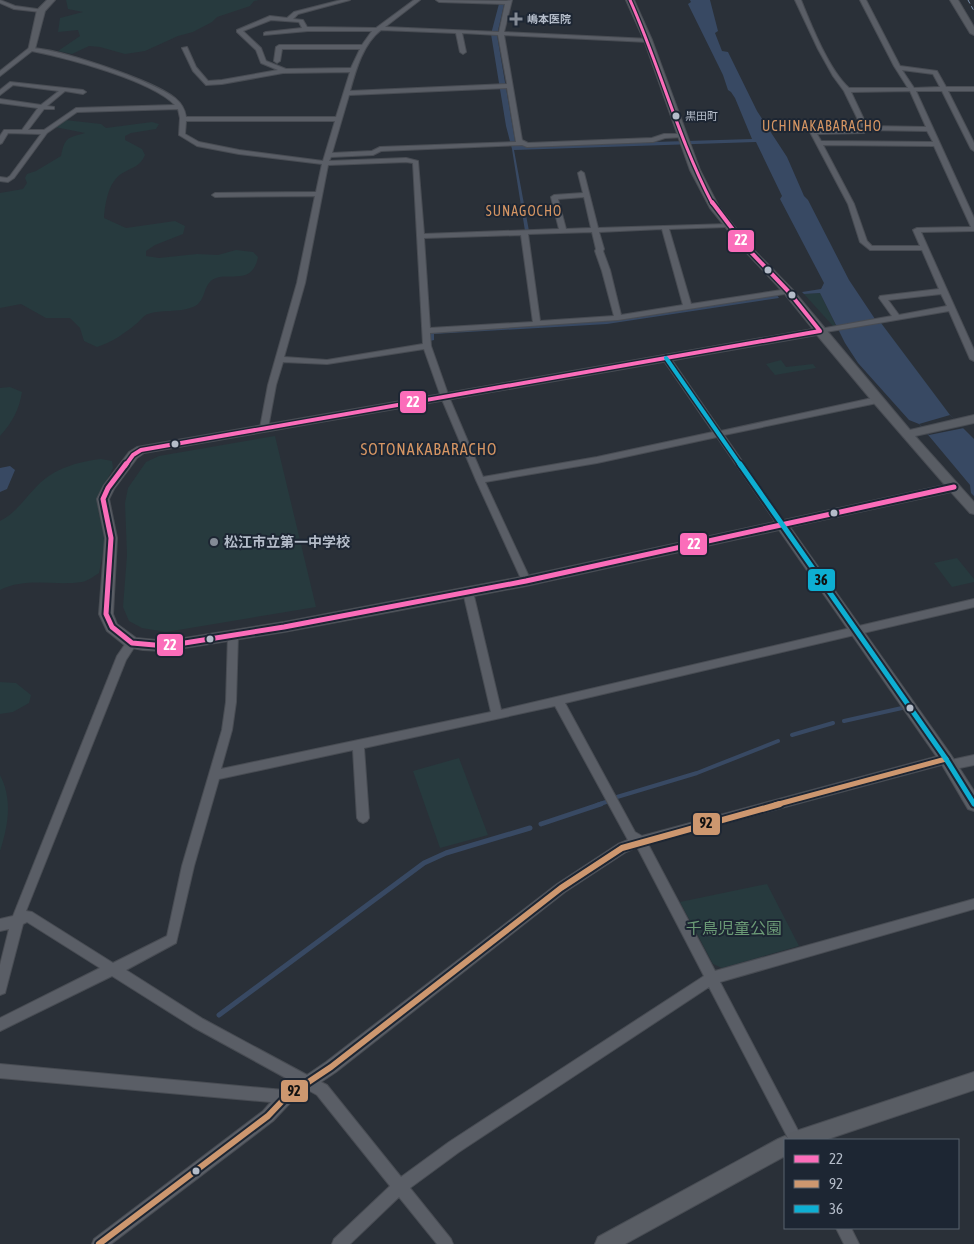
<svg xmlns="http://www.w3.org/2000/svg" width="974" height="1244" font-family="'Asap Condensed','Noto Sans JP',sans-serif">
<rect width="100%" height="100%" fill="#2a3038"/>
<path fill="#273a3e" d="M66,0H259L254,1L250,6L217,17L212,22L193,32L178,36L145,51L125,54L100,47L89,46L72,54L58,51L80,36L78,30L58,32L60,18L83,12L68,9Z
M65,120L101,124L106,128L152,122L159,124L156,129L131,133L125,136V140L142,149L145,155C140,167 132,167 121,174C108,183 105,204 104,218L126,228L175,221L185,226L183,234L155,245L146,251V256L159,258L197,254L218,255L236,250L253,252L258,257C252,288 227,270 212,280C202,288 206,302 193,307C179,313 161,309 148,314C144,315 140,321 136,324C124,334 112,342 97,347L84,341L80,328L70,318H46L21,304L0,308V193L23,189L27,183L25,178L27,174L36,171L61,156C65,138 66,138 85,133L55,127Z
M820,293L836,326H833L804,294Z
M781,360L786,367L813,364L816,368L775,375L766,364Z
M10,387L22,392C19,410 12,423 0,436V388Z
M275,436L316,607L166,632L142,628L129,621L123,607L127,555L125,503L128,488L146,462L159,456Z
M101,459L112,461L113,468L98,498V509L105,542L99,573C94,576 88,581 82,582C54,586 26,577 0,590V521C16,513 25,498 37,486C55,468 77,462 101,459Z
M957,558L974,579V582L952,587L934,563Z
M0,682L16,683L31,695L29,703L13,712L0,714Z
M459,758L488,835L440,848L413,771Z
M0,775C13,800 8,826 0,851Z
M767,884L799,946L722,968L713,964L680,902Z"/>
<path fill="#384963" d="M500,0H505L497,35L515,141L522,146L752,139L735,98L731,92L728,90L723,75L688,4L691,2L690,0H710L718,31L715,33L722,51L728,52L757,111L787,157L804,196L808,200L849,280L875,319L881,323L950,415L974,439V496L971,493L970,485L919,424L909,420L858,363L845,343L820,293L804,294L802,292L821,289L824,283L780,199L782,196L756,142L514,150L529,231H525L512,149L506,126L491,34Z
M777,295L779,298L607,324L434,334V340L430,341L429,334L432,332L609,321Z
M10,466L15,470L7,489L0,492V468Z"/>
<path fill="#2a3038" d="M950,415L964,428L929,435L919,424Z"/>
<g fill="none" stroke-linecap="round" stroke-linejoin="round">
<path stroke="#384963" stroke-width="4" d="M844,721L902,708
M792,735L833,723
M617,797L697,773L778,741
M597,805L606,802"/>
<path stroke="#384963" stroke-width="5" d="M541,824L601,804
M219,1015L424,863L446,853L530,828"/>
<path stroke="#7c92b1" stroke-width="1" stroke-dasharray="4 3" stroke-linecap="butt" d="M968,0L974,11"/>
<g stroke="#484c53" stroke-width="2">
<path id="street" d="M0,0L15,6L44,10L41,12L14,9L0,3Z
M341,0H350L298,14L293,19L303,20L307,27L376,28L414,0H420L385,27L499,32L505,4L439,2L436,0L506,1L512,0L504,32L650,39L651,40L648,42L504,35L522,140L528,143L652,138L664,134H682L684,135V137L665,138L653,142L527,147L522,145L381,151L373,155L331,157L329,161L406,158L418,161L424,234L559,229L551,197L554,195L583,193L578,173L581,171L584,173L598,228L729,224L730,225L727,227L669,229L691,304L788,289H791V293L618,320L430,333L431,346L449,397L483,477L597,457L713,432L662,358L666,356H669L721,431L877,397L880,398L881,400L877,403L724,435L785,523L787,525L785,527H779L717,437L597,463L485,482L531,581L529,583H523L476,480L441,397L424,349L327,364L283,362L276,385L268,428L264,431L260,428L268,385L297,283L315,196L215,197L212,195L215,193L316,192L322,164L239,154L197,146L179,135L180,118L178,109L77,112L47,133L14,178L8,182L0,181V177L7,178L10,176L41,134L8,133L2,143L0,144V136L4,130H22L38,108L0,103V99L41,105L59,91L13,85L0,95V90L10,82L83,90L86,92L83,94L65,91L47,106L54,107V109H44L28,130H44L76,108L175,105C151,80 67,58 32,51L0,76V71L29,48C55,47 154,81 175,98C181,103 185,109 186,117H336L350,72L283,73L222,84L206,85L193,71L182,48L187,47L196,67L208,81L222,80L278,70L261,63L256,50L237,32V30L270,16L287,18L294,12ZM271,20L299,22L302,28L266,32L264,33V35L308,31H372L362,45H279L276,47L274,61L277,63L280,61L282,49H360L351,68L286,69L266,61L261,48L243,31ZM381,30L456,33L460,52L463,54L466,52L462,33L498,35L507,84L350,91C356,69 363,44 381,30ZM507,88L516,142L380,147L372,151L332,153L349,95ZM186,121H335L323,161L239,150L199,142L185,134ZM406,162L413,163L423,344L327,360L284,357L305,283L328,165ZM584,197L591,228L566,229L558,199ZM662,229L683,305L621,315L610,270L603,251L604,249L599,232ZM592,232L596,249L595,251L602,271L614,316L540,321L528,234ZM521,235L533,322L430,328L424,238Z
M795,0H801C811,25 829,70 849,88H908L894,66L860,0H866L900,66L937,71L946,87H974V91H948L974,143V151L971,149L942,91H916L974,218V231L921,232L974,350V361L970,359L949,311L820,333L816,331L820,329L892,316L879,298L880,296L939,289L922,250H870L860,242L848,204L810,132L813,130L862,128L844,91L833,76L818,49ZM902,70L933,74L940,87L914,88ZM910,91L926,127L867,126L851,92ZM867,130L927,131L933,142L821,141L817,134L864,133ZM823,145L934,146L971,227L917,228L913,230L920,246H872L867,241L854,204ZM941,294L947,306L899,315L888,300Z
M468,588L473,592L501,710L974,599V607L565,703L635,832L642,836L946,754L950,756L951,760L974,755V765L950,770L946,768L945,764L648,844L715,971L974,899V909L720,982L803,1140H789L709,987L459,1152L410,1188L451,1239L453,1244H437L399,1197L350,1244H332L334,1239L390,1186L317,1095L308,1090L291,1102L273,1121L111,1244H92L94,1239L263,1111L271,1102L0,1078V1064L284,1090L295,1083L193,1027L112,976L0,1031V1018L100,968L27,922L23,924L6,989L5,993L0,995V965L9,929L0,931V919L13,916L117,656L128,640H136L137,643L126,660L26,911L32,912L113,963L167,936L182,866L222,730L226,702L228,635L229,632H237L238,635L236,702L232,730L221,769L491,712L463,592ZM555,706L628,840L618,844L557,884L326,1062L307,1075L203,1019L126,970L176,943L194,866L219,779L353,750L357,818L359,821L363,823L367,821L369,818L364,748ZM637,847L704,976L449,1142L401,1177L327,1085L321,1082L336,1072L565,892L626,852Z
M836,1228H851L859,1244H844Z"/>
</g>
<g stroke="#484c53" stroke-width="2">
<path id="secondary" d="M47,0H55L45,11L35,49L28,51L37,10Z
M626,0H634L652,40L700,170L719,207L750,246L792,289L910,430L974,415V423L915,436L974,502V514L970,513L951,492L790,527L951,755L974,791V811L968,809L941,763L779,530L526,586L396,611L284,632L166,651L143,650L127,647L107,631L99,614L105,538L97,499L104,485L129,452L137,447L813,329L784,293L744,250L710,208L690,170L644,40ZM817,335L873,402L945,485L526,576L284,622L166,641L136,638L117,624L113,614L117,538L109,499L114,489L137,458L144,453Z
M950,0H958L974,27V35L970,33Z
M974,1072V1090L825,1140H785V1156L625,1244H595L598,1237L778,1139L785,1136L788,1138L790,1133Z"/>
</g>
<use href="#street" fill="#5a5e66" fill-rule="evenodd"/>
<use href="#secondary" fill="#595d64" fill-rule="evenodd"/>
<g stroke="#1d2633" stroke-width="5.5">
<path id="bus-1-far2" d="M630,0C660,67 678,138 712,203"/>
</g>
<g stroke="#1d2633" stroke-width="7">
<path id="bus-1-far1" d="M125,466L133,455L141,450L820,331L788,291L747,248L712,202"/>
</g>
<g stroke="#1d2633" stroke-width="9">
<path id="bus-1" d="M126,464L108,488L103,499L111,538L106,614L112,627L132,643L166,646L284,627L526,581L954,487"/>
</g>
<g stroke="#1d2633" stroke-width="9">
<path id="bus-2-far1" d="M775,805L946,759"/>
</g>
<g stroke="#1d2633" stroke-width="10">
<path id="bus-2" d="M99,1244L268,1116L286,1097L331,1067L561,888L622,848L780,804"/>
</g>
<g stroke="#1d2633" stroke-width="7">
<path id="bus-3-far1" d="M666,358L741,466"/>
</g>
<g stroke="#1d2633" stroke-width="9">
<path id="bus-3" d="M740,464L946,759L974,804"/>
</g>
<use href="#bus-1-far2" stroke="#fb6dba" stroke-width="3"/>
<use href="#bus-1-far1" stroke="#fb6dba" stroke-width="4"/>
<use href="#bus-1" stroke="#fb6dba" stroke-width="5"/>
<use href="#bus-2-far1" stroke="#cd976f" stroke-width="5"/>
<use href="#bus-2" stroke="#cd976f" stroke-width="6"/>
<use href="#bus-3-far1" stroke="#0dafd3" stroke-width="4"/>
<use href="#bus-3" stroke="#0dafd3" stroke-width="5"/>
</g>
<g fill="#848b96" stroke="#1d2633" stroke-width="2">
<path d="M513.5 11.5h5v5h5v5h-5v5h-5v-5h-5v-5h5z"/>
<circle cx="214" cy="542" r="5"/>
</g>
<g fill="#b4bcc9" stroke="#1d2633" stroke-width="2">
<circle cx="676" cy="116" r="4.5"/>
<circle cx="768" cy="270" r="4.5"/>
<circle cx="792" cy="295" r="4.5"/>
<circle cx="175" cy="444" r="4.5"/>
<circle cx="834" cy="513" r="4.5"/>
<circle cx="210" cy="639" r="4.5"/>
<circle cx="910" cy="708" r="4.5"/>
<circle cx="196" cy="1171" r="4.5"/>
</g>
<g text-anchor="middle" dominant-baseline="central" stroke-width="4" stroke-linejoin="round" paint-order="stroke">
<g font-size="11" font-weight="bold" fill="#b4bcc9" stroke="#1d2633" text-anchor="start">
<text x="527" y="19">嶋本医院</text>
</g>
<g font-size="11" fill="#b4bcc9" stroke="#1d2633" text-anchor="start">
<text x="685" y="116">黒田町</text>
</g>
<g font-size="14" letter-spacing="1" fill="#d59563" stroke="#1d2633">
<text x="822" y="126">UCHINAKABARACHO</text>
<text x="524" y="211">SUNAGOCHO</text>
</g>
<g font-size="14" font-weight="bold" fill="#b4bcc9" stroke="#1d2633" text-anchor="start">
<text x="224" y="542">松江市立第一中学校</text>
</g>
<g font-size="16" letter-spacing="1" fill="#d59563" stroke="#1d2633">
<text x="429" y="449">SOTONAKABARACHO</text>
</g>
<g font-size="16" fill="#6b9a76" stroke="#1d2633">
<text x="734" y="928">千鳥児童公園</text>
</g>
</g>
<g stroke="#1d2633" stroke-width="2">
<rect x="727" y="229" width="28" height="24" rx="5" fill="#fb6dba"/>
<rect x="399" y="390" width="28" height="24" rx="5" fill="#fb6dba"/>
<rect x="679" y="532" width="29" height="24" rx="5" fill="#fb6dba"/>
<rect x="807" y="568" width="29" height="24" rx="5" fill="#0dafd3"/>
<rect x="156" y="633" width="28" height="24" rx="5" fill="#fb6dba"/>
<rect x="692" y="812" width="29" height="24" rx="5" fill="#cd976f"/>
<rect x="280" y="1079" width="29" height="24" rx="5" fill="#cd976f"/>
</g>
<g font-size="14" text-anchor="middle" font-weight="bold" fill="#fff">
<text x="741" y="245">22</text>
<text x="413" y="407">22</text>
<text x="694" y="549">22</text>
<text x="170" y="650">22</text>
</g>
<g font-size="14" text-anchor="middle" font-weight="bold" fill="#111">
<text x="821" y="585">36</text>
<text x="706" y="828">92</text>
<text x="294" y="1096">92</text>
</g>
<rect x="784" y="1139" width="175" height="90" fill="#1d2633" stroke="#59626f"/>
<rect x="794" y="1155" width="25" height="8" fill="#fb6dba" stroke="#59626f"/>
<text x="829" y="1164" font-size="15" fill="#b4bcc9">22</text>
<rect x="794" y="1180" width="25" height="8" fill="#cd976f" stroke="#59626f"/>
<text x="829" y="1189" font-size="15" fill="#b4bcc9">92</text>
<rect x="794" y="1205" width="25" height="8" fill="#0dafd3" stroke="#59626f"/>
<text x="829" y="1214" font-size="15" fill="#b4bcc9">36</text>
</svg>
